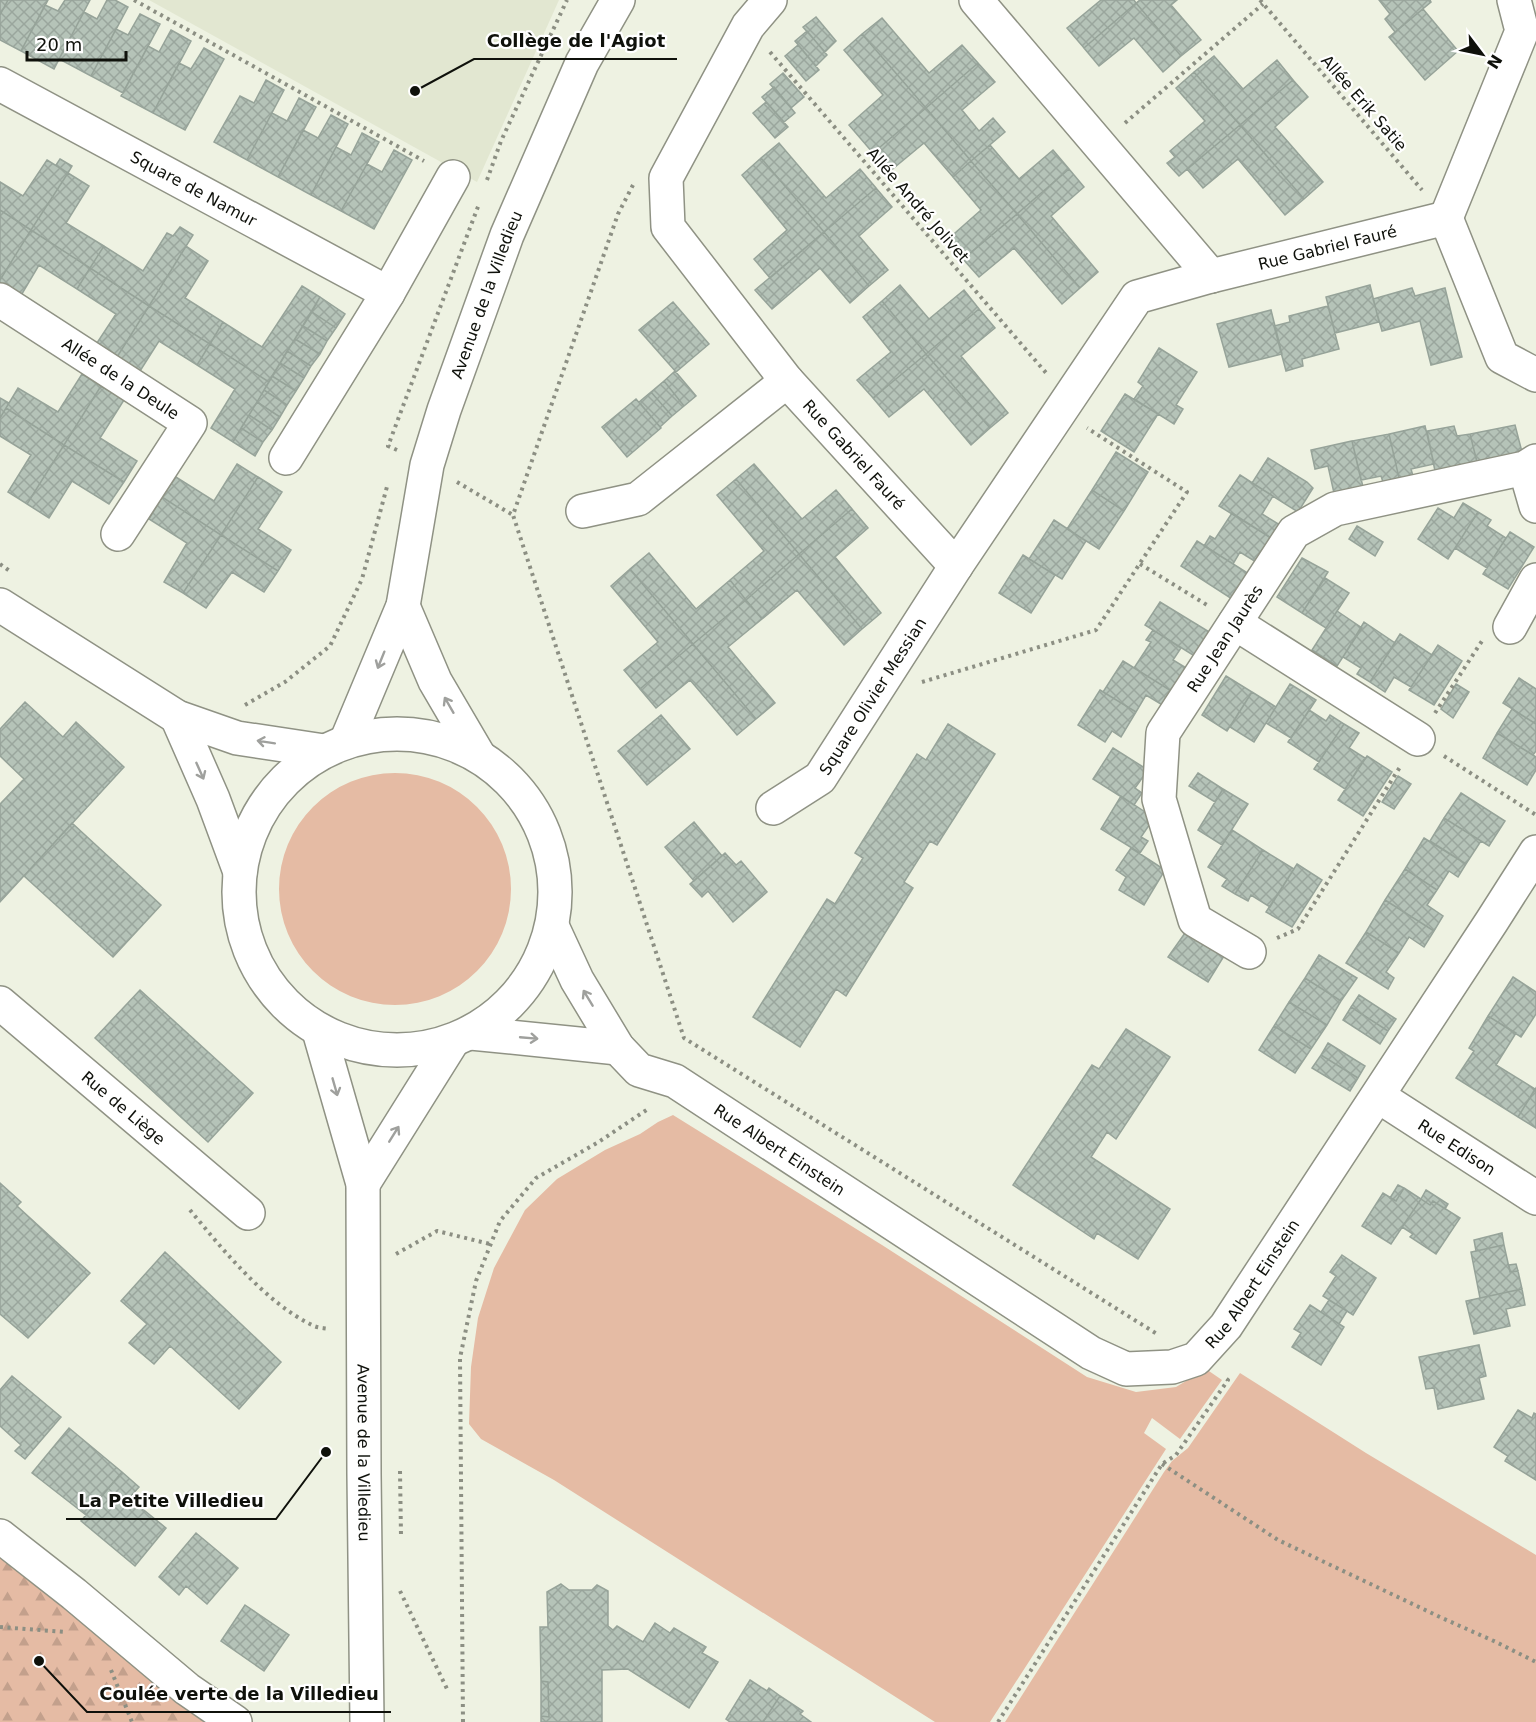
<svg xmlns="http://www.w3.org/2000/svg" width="1536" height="1722" font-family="'DejaVu Sans',sans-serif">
<defs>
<pattern id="forest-firs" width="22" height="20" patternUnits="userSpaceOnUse" patternTransform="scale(1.5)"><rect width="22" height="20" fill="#e5bba4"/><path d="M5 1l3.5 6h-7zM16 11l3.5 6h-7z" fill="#c3a08c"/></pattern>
<pattern id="building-cross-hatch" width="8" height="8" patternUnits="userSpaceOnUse" patternTransform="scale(1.5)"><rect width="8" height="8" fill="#b5c3b8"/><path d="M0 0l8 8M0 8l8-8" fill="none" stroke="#9aa69d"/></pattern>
</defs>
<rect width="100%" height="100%" fill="#eef2e2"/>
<path fill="#e2e7d1" d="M149,0H559L477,182Z"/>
<path fill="#e5bba4" d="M279 889a116 116 0 1 1 232 0a116 116 0 1 1-232 0Z
M673,1115L882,1245L1087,1377L1136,1392L1176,1387L1206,1369L1222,1380L1180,1439L1152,1418L1144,1433L1166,1449L990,1722H935L554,1480L481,1439L469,1424L471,1367L478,1318L494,1268L525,1210L557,1179L605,1150L640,1134L658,1122Z
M1240,1373L1366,1453L1536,1555V1722H1005L1164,1472L1172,1461L1188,1448Z"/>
<path fill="url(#forest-firs)" d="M0,1546L220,1722H0Z"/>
<path fill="url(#building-cross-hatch)" stroke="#96a399" stroke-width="1.5" d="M0,0H8L0,15Z
M8,0H48L21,51L0,40V15Z
M65,0H90L54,69L21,51L45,5L58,11Z
M107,0H115L128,7L91,76L59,59L84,12L97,19Z
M1101,0H1134L1136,3L1084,48L1067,28Z
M1140,0H1177L1171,5L1201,40L1181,56L1136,3Z
M1379,0H1430L1431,2L1395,32L1385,19L1390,14Z
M1136,3L1181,56L1163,72L1134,38L1099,66L1084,48Z
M1423,9L1458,51L1425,80L1389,37Z
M140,14L160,24L123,93L91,76L116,29L128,35Z
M816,17L836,41L825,52L803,27Z
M882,18L929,73L962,45L978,63L926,108L862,34Z
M171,30L191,41L153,113L121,96L148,46L159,52Z
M807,31L827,55L816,66L795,41Z
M862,34L926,108L873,153L849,125L883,95L844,50Z
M798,45L819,70L806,81L785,56Z
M204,48L224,59L185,130L153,113L179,63L191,69Z
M1214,56L1243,89L1277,60L1293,80L1240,125L1194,72Z
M978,63L995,82L962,110L979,131L993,118L1005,132L971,161L926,108Z
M1194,72L1240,125L1179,176L1167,163L1175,157L1170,151L1205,121L1176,88Z
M783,73L804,97L791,108L770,84Z
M266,80L284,90L247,160L214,142L240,96L254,103Z
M1293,80L1308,97L1275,127L1323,182L1304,199L1240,125Z
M774,87L795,113L784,122L762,97Z
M299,98L316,107L278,177L247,160L272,113L287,121Z
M766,102L788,127L775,138L753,113Z
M926,108L971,161L953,177L924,143L889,172L873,153Z
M331,115L348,124L311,195L278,177L303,130L318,138Z
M1240,125L1304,199L1285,215L1238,159L1203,188L1187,169Z
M362,133L379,142L341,211L311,195L336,147L351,155Z
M779,143L826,198L860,169L876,188L824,232L761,158Z
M990,145L1019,179L1053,150L1069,169L1017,214L971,161Z
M394,150L412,160L374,229L341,211L367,164L382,172Z
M761,158L824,232L770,278L754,259L787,230L742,175Z
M60,159L72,166L68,173L56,165Z
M47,160L68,173L31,230L0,210V182L23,196Z
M971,161L1017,214L963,259L947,240L981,210L953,177Z
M1069,169L1084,187L1051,216L1098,272L1080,288L1017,214Z
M68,173L89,186L66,223L104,246L90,268L31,230Z
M876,188L892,207L859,236L888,270L869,286L824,232Z
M0,210L31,230L0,280Z
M1017,214L1080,288L1062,304L1014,248L979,277L963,259Z
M180,227L193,235L149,306L90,268L104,246L143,271L167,233L173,236Z
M31,230L90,268L77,289L39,265L16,304L0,294V280Z
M824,232L869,286L850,303L820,268L772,309L755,290Z
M186,246L208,261L185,298L223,322L210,344L149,306Z
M90,268L149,306L112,365L91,352L116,314L77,289Z
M900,285L929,319L964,290L979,309L926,354L882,301Z
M1370,285L1379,322L1335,333L1326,297Z
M302,286L320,297L269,382L210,344L223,322L262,347Z
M1412,288L1415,296L1445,288L1462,357L1431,365L1420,321L1382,331L1373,299Z
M320,297L345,314L336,328L312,312Z
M882,301L926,354L873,398L857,380L891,352L863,317Z
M673,302L709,344L676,372L639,330Z
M149,306L210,344L197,365L159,341L135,379L112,365Z
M1328,306L1339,349L1302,359L1303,366L1286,371L1274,326L1290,322L1289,316Z
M979,309L995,328L961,356L1008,413L990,428L926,354Z
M1271,310L1282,354L1229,367L1217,324Z
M312,312L336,328L327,341L303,326Z
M303,326L327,341L320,354L295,339Z
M295,339L320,354L311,366L287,351Z
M210,344L269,382L233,442L211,428L235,389L197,365Z
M1159,348L1197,372L1176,405L1183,409L1174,424L1134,399L1143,386L1138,382Z
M287,351L311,366L304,378L280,363Z
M926,354L990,428L971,445L924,389L889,417L873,398Z
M280,363L304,378L296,391L272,376Z
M675,371L696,396L684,406L664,381Z
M82,374L101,386L64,445L6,408L18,388L58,412Z
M272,376L296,391L287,405L264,390Z
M664,381L684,406L672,416L651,392Z
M101,386L124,400L100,438L137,461L124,482L64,445Z
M264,390L287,405L280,417L257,402Z
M651,392L672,416L660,427L639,402Z
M1125,394L1158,414L1134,452L1101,431Z
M0,398L9,403L0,418Z
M636,399L661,428L627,457L602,427Z
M257,402L280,417L272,430L249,415Z
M6,408L64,445L27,504L8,492L31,455L0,436V418Z
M249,415L272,430L263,442L241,428Z
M1515,425L1522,452L1477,462L1470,434Z
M1425,426L1434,464L1411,469L1413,476L1399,478L1389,434Z
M1454,426L1457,436L1470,434L1477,462L1435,471L1427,431Z
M241,428L263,442L255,456L233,442Z
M1389,434L1399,478L1383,482L1381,476L1361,480L1352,441Z
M1352,441L1363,487L1334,493L1328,466L1315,469L1311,450Z
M64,445L124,482L109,504L72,481L49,518L27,504Z
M1116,452L1148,472L1124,511L1092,490Z
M1268,458L1307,482L1313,488L1298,512L1252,483Z
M237,464L258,477L221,535L162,497L176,477L214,501Z
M754,464L802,519L836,490L852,509L799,554L736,479Z
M1240,475L1273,496L1262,514L1280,525L1271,538L1219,506Z
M258,477L282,492L258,529L291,550L278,571L221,535Z
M736,479L799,554L746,600L730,580L764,551L717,495Z
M1092,490L1124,511L1099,549L1067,529Z
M162,497L221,535L183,593L164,582L187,543L149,519Z
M1463,503L1478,512L1448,559L1418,539L1438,508L1454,518Z
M852,509L868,528L835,557L881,613L862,629L799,554Z
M1478,512L1491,520L1487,526L1506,538L1487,568L1455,548Z
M1232,513L1271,538L1256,562L1240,552L1233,564L1204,546L1210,536L1215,539Z
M1054,520L1086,541L1062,579L1029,559Z
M1357,526L1383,542L1375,556L1349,539Z
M1510,532L1534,547L1508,589L1483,574Z
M221,535L278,571L264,592L232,572L206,608L183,593Z
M1197,541L1249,574L1232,599L1181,566Z
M649,553L696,609L730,580L746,600L693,644L630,569Z
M799,554L862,629L844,645L797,590L762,619L746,600Z
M1023,555L1055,575L1031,613L999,593Z
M1302,558L1328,572L1302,613L1277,597Z
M630,569L693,644L640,689L624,670L658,642L611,586Z
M1325,578L1349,593L1326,628L1302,613Z
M746,600L762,619L728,647L775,703L756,719L693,644Z
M1160,602L1211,633L1196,657L1145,625Z
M1337,611L1362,628L1337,666L1312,650Z
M1364,622L1395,643L1370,682L1357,674L1361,668L1343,657Z
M1153,630L1181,648L1173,660L1188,669L1173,692L1134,668L1151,642L1146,640Z
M1400,634L1432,655L1411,687L1394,677L1385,692L1370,682Z
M693,644L756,719L737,735L690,680L656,708L640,689Z
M1438,645L1462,661L1434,705L1409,690Z
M1123,661L1173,692L1164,706L1146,695L1136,712L1103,692Z
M1226,676L1252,692L1227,731L1202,715Z
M1519,678L1536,689V724L1503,703Z
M1290,684L1316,700L1291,738L1266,723Z
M1456,684L1469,692L1453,718L1441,709Z
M1100,690L1136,712L1121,737L1112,731L1105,742L1078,725Z
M1252,692L1276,707L1254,742L1230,727Z
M25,702L63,737L76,722L124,767L0,902V804L24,779L0,756V729Z
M1512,709L1536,724V751L1533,755L1497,733Z
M1309,710L1326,721L1330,715L1344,724L1319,762L1288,742Z
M661,715L690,749L647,785L618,751Z
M948,724L995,754L937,845L930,841L904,882L913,888L846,996L836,989L800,1047L753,1017L827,899L835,904L863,858L855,853L917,754L926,760Z
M1344,724L1359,733L1349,748L1365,758L1345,789L1314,769Z
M1497,733L1536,757V770L1527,785L1483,758Z
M1113,748L1148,770L1135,788L1142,793L1134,805L1093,779Z
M1367,756L1392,772L1363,816L1338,800Z
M1198,773L1223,789L1215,802L1189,786Z
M1398,776L1411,784L1394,809L1382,802Z
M1223,789L1248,804L1222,845L1198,830Z
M1461,793L1505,821L1489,846L1444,818Z
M1121,796L1154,818L1141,837L1148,841L1140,853L1101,829Z
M1444,818L1481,841L1466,864L1430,841Z
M694,822L722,856L694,881L665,847Z
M72,823L161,905L113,957L24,876Z
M1232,830L1263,850L1235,894L1222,886L1227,879L1208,867Z
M1424,838L1466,864L1458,877L1449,871L1437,890L1405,869Z
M1131,848L1165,870L1144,905L1119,890L1126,877L1116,870Z
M1263,850L1294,869L1270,907L1251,895L1248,901L1235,894Z
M725,853L736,865L741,861L767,892L733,922L708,891L702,897L690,884Z
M1297,864L1322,880L1292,927L1266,912Z
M1405,869L1437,890L1427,905L1443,916L1434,931L1385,900Z
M1385,900L1434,931L1424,947L1409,937L1399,953L1366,932Z
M1366,932L1399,953L1386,972L1394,978L1388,989L1346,963Z
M1185,933L1224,956L1208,982L1168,957Z
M1319,955L1357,978L1341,1001L1305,978Z
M1513,977L1536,992V1014L1521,1037L1488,1016Z
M1305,978L1341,1001L1327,1025L1289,1002Z
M140,990L253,1093L208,1142L95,1038Z
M1359,995L1396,1019L1388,1031L1351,1007Z
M1289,1002L1327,1025L1311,1049L1274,1026Z
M1351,1007L1388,1031L1380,1044L1343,1020Z
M1488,1016L1516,1033L1496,1065L1535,1089L1518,1117L1456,1078L1474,1051L1469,1048Z
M1274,1026L1311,1049L1295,1073L1259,1050Z
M1126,1029L1170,1057L1116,1139L1107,1132L1091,1157L1170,1209L1138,1259L1097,1233L1094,1239L1013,1185L1092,1065L1099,1069Z
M1328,1043L1365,1066L1358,1078L1321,1055Z
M1321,1055L1358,1078L1350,1091L1312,1068Z
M1536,1088V1128L1518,1117Z
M0,1183L21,1202L17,1206L90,1273L28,1338L0,1314Z
M1398,1185L1404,1188L1396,1201L1390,1198Z
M1404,1188L1421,1199L1391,1244L1362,1226L1383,1193L1396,1201Z
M1426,1190L1448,1204L1445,1209L1433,1201L1430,1205L1421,1199Z
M1421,1199L1430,1205L1433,1201L1460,1218L1436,1254L1410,1237L1413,1234L1402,1227Z
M1502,1233L1504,1245L1476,1251L1474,1240Z
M1504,1245L1510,1272L1518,1271L1522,1289L1480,1298L1471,1252Z
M165,1252L281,1362L239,1409L170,1346L154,1364L129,1343L147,1324L121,1301Z
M1342,1255L1376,1278L1353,1315L1323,1296L1336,1276L1330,1272Z
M1516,1264L1518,1271L1510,1272L1509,1265Z
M1522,1289L1525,1305L1506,1309L1510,1326L1474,1334L1466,1301Z
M1329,1300L1347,1311L1339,1324L1321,1312Z
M1310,1305L1344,1327L1321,1365L1292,1347L1301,1333L1294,1329Z
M1479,1345L1486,1376L1479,1378L1484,1399L1438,1409L1434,1388L1426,1389L1419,1357Z
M12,1376L61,1417L25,1459L15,1451L21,1445L0,1426V1390Z
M1518,1410L1532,1418L1534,1413L1536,1414V1480L1505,1461L1508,1456L1494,1447Z
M69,1428L122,1472L86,1515L32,1473Z
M122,1472L139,1487L129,1498L166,1528L135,1566L81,1521Z
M196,1533L238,1568L207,1604L186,1586L179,1595L159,1577Z
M561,1584L569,1590H592L597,1585L608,1591V1626L613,1630L617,1626L643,1642L655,1623L670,1633L674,1628L706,1647L702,1653L718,1662L689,1708L628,1669L602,1670V1722H541V1716L549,1717L548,1682L541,1681L540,1627H548L547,1592Z
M245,1605L289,1635L264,1671L221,1641Z
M750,1680L767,1691L769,1688L780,1696L763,1722H730L726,1719Z
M541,1681L548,1682L549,1717L541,1716Z
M780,1696L803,1711L800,1714L811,1722H763Z"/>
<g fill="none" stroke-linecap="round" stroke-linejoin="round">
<g stroke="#8f9284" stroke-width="36">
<g id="minor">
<path id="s1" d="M770,0L748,26L666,178L668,227L787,381L956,566L1137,297L1211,276L1446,218"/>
<path d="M976,0L1211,276"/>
<path id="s2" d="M0,84L388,293L286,458"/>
<path d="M1446,218L1522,31L1514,0"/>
<path d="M1446,218L1502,357L1536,375"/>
<path d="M388,293L453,177"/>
<path id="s3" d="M0,300L190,423L118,534"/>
<path d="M1525,468L1536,506"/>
<path d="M583,511L638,499L787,381"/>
<path d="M0,605L177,717L237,738L324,751"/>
<path d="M403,606L435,681L479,756"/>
<path d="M1235,623L1418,739"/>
<path d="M1510,627L1536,580"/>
<path d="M177,717L213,799L240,872"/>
<circle cx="397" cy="892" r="158"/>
<path id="s4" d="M346,742L403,606L427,465L444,410L507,235L582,63L618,0"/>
<path id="s5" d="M773,808L820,778L956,566"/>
<path id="s6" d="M552,926L577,980L618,1048L639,1070L675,1081L1091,1353L1126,1369L1172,1367L1196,1359L1226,1326L1492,921L1536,852"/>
<path id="s7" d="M1249,952L1195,920L1159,799L1163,733L1294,532L1335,509L1525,468L1536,461"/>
<path id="s8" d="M0,1003L248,1213"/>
<path id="s9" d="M319,1031L363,1184L364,1474L367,1722"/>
<path d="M471,1033L618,1048"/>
<path id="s10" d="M1378,1096L1536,1198"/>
<path d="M363,1184L452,1042"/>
<path d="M0,1536L74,1594L187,1689L235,1722"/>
</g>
</g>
<path stroke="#8c8f83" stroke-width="4" stroke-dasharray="3 4.5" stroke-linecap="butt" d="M134,0L424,161
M1260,0L1422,190
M770,52L1047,374
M1125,123L1263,4
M487,180L501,141L567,0
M633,185L618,214L513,515L684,1038L1157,1334
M397,450L388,446L479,204
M457,482L513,515
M0,564L11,572
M1140,564L1207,605
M922,682L1096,630L1187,492L1087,428
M245,705L285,682L330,646L362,579L388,483
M1435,713L1482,641
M1444,756L1536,815
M1277,938L1298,929L1400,767
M190,1210C223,1250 266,1303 312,1325C317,1328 324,1328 330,1329
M396,1254L437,1231L490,1244
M1162,1464L1278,1540L1442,1618L1496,1642L1536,1662
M400,1471L401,1536
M400,1591L448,1691
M0,1627L65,1632
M111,1670L132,1722
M463,1722L460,1358L476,1281L500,1221L536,1178L597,1143L648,1109
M998,1722L1162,1464L1176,1455L1228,1380L1224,1377"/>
<use href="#minor" stroke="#fff" stroke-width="33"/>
</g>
<defs><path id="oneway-shaft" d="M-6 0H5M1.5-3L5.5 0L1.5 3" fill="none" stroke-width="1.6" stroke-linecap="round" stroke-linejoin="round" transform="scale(1.5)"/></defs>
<g stroke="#9fa09d">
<use href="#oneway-shaft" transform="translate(381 660) rotate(112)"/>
<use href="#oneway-shaft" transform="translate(449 705) rotate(-120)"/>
<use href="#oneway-shaft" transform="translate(266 742) rotate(-171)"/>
<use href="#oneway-shaft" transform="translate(200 771) rotate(66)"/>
<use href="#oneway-shaft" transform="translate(588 998) rotate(-121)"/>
<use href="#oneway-shaft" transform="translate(529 1038) rotate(5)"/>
<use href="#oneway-shaft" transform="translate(335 1087) rotate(74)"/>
<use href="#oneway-shaft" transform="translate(394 1134) rotate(-58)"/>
</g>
<g text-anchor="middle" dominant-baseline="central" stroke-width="4.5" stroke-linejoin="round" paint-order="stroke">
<g font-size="16" fill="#0f110b" stroke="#fff">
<text transform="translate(1364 103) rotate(49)">Allée Erik Satie</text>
<text stroke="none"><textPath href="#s2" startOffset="220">Square de Namur</textPath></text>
<text transform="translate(918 205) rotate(49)">Allée André Jolivet</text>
<text stroke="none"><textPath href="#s1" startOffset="1222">Rue Gabriel Fauré</textPath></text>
<text stroke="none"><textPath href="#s4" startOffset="471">Avenue de la Villedieu</textPath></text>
<text stroke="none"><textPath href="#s3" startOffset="144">Allée de la Deule</textPath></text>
<text stroke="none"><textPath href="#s1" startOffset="550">Rue Gabriel Fauré</textPath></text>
<text stroke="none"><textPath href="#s7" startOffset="368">Rue Jean Jaurès</textPath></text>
<text stroke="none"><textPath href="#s5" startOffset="153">Square Olivier Messian</textPath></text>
<text stroke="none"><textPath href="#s8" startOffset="162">Rue de Liège</textPath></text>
<text stroke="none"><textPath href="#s10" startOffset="94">Rue Edison</textPath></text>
<text stroke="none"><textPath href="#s6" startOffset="332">Rue Albert Einstein</textPath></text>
<text stroke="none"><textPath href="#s6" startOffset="908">Rue Albert Einstein</textPath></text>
<text stroke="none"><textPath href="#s9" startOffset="428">Avenue de la Villedieu</textPath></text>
</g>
</g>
<path fill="none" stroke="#0f110b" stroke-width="2" d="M415 91L474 59H677M326 1452L276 1519H66M39 1661L87 1712H391"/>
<g fill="#0f110b" stroke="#fff" stroke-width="2">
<circle cx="415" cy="91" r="6"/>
<circle cx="326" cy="1452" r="6"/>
<circle cx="39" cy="1661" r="6"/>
</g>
<g font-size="18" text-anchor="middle" font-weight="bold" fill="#0f110b" stroke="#fff" stroke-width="4.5" stroke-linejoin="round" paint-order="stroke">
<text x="576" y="47">Collège de l'Agiot</text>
<text x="171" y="1507">La Petite Villedieu</text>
<text x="239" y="1700">Coulée verte de la Villedieu</text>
</g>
<g transform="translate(1482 54) rotate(122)" stroke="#ffffff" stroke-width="4.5" paint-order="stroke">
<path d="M0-4.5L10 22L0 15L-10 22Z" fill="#0f110b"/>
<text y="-9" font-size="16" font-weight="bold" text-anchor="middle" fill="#0f110b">N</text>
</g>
<path d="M27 51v9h99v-9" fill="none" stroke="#0f110b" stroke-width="3"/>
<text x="36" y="51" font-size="18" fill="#0f110b" stroke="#ffffff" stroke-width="4.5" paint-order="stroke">20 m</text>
</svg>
